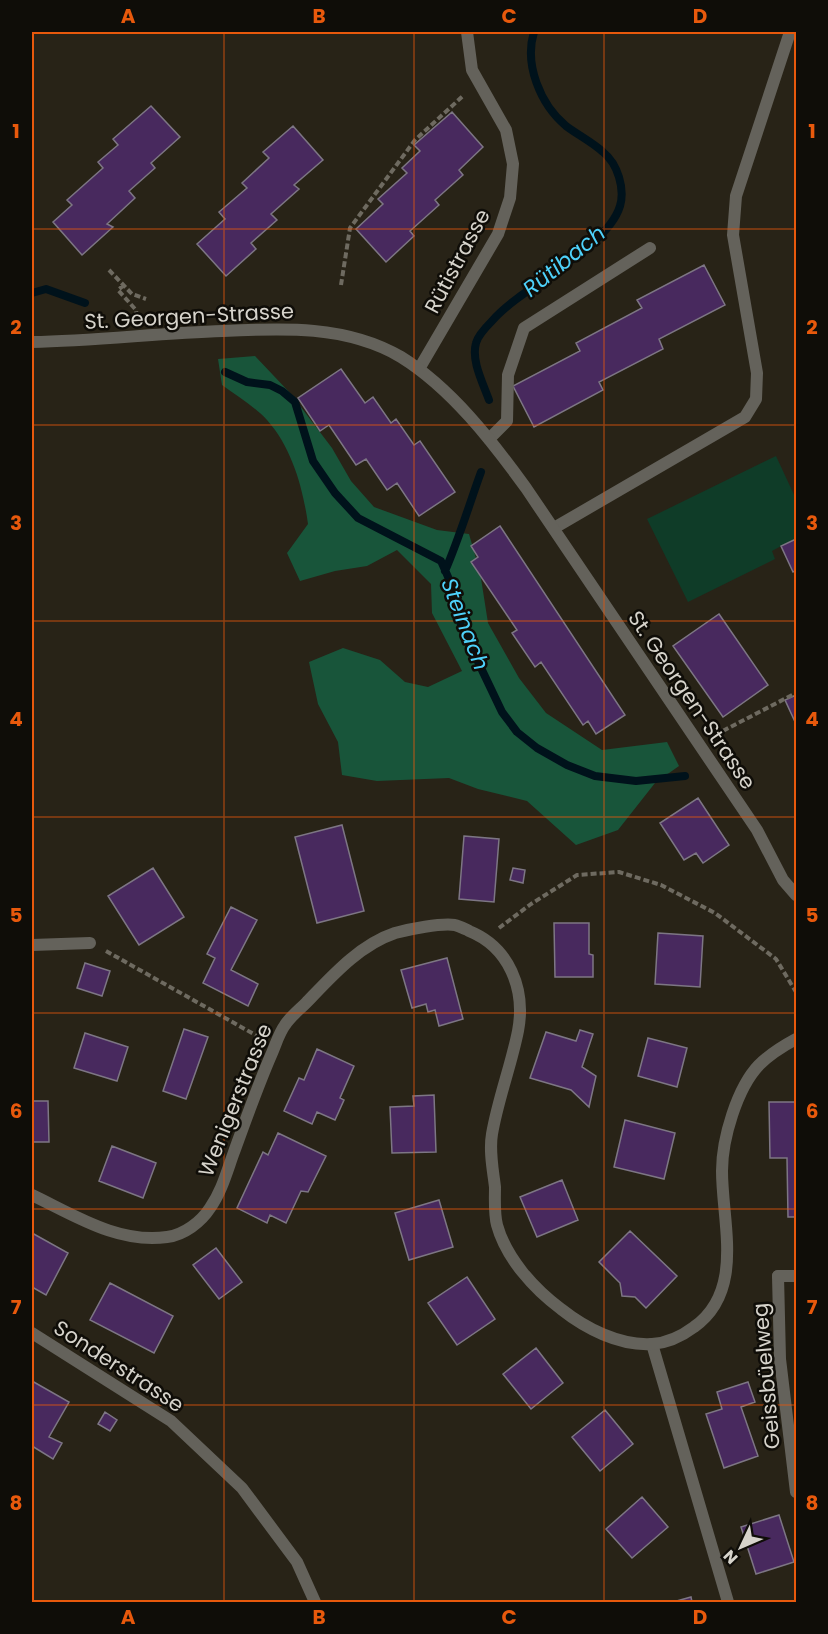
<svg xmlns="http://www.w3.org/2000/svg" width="828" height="1634" font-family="Poppins,sans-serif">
<rect width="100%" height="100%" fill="#282317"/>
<path fill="#0f3c28" d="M776,456L796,499V538L772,551L775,559L688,602L647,519Z"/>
<path fill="#18553a" d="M255,356L291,394L332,448L351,481L374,507L437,530L469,534L480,572L488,623L519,678L546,713L602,750L667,742L679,766L655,783L618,830L576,845L527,801L478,789L449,778L377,781L342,775L338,742L318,704L309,662L343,648L380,660L405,682L428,687L462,671L432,613L431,584L397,550L367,566L335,571L300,581L287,553L308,524C303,488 292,448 267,420C255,407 237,396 222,385L218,359Z"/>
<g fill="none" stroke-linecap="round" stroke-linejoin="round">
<path stroke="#00121b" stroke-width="8" d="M32,293L46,289L85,303
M225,372L247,382L270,385L282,391L295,402L313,461L335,493L358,518L441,561L456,595L461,626L502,712L517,732L537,748L567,765L595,776L636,781L685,776
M489,400C483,383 471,361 476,343C478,335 486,327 492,321C522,286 607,249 620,206C625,189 618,164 603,152C592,142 578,135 566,126C540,104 524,64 534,32
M445,571C459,539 469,505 481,472"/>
</g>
<path fill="#48295e" stroke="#7d7684" stroke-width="1.5" d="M151,106L180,137L151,163L155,168L129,191L135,198L107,224L113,227L82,255L53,222L72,205L67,200L103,168L98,162L118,145L113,139Z
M452,112L483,147L459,170L463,175L435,200L439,205L410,231L414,236L386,262L356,229L383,204L378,199L407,173L402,168L420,151L414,145Z
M293,126L323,160L294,185L299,189L271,214L277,220L251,243L256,249L226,276L197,244L225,219L219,212L247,188L242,183L269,158L263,152Z
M704,265L725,305L659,339L663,349L599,382L603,390L534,427L513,386L580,351L576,343L642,308L637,300Z
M341,369L365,403L373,397L391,423L396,419L414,445L420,441L455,492L419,516L397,483L387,490L366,459L356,465L329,425L320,431L298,398Z
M500,526L625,715L596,734L588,721L583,725L541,662L535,667L512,633L517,630L471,562L478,557L471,546Z
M796,539V570L793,572L781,546Z
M719,614L768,685L723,717L673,646Z
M796,695V724L785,700Z
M698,798L729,845L703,863L696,853L684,860L660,823Z
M342,825L364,911L317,923L295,837Z
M464,836L499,839L494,902L459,899Z
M153,868L184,917L139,945L108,896Z
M513,868L525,870L523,883L510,880Z
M231,907L257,920L231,970L258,984L248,1006L203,983L215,958L207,954Z
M554,923H589V954L593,955V977H555Z
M658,933L703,936L700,987L655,984Z
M447,958L463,1019L439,1026L435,1010L428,1012L426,1004L412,1008L401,970Z
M85,963L110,971L102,996L77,988Z
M184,1029L208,1037L186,1099L163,1091Z
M580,1030L593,1034L582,1067L596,1076L589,1107L571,1090L530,1078L546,1032L576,1041Z
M85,1033L128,1047L117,1081L74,1068Z
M648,1038L687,1048L677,1087L638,1076Z
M317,1049L354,1066L340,1098L344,1100L335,1120L317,1112L312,1124L284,1111L299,1078L304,1080Z
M434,1095L436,1152L392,1153L390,1107L414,1106L413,1096Z
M32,1101H48L49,1142H32Z
M769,1102H796V1217H788L787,1158H770Z
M625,1120L675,1133L664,1179L614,1167Z
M278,1133L326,1156L308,1192L301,1191L286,1223L270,1215L267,1223L237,1208L263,1152L268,1155Z
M112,1146L156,1163L143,1198L99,1181Z
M562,1180L578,1220L537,1237L520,1197Z
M439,1200L453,1247L409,1260L395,1213Z
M630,1231L677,1276L646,1308L635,1297L622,1296L620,1283L599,1262Z
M32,1233L68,1253L46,1295L32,1287Z
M216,1248L242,1282L219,1299L193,1265Z
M467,1277L495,1319L457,1345L428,1303Z
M110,1283L173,1316L154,1353L90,1320Z
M536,1348L563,1383L531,1409L503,1374Z
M32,1381L69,1402L49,1437L62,1443L53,1459L32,1446Z
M748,1382L755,1402L741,1407L758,1456L724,1468L706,1414L722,1409L717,1392Z
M605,1410L633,1444L600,1471L572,1437Z
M105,1412L117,1420L110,1431L98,1424Z
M642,1497L668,1527L632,1558L606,1529Z
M779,1515L794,1562L756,1574L741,1527Z
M691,1597L692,1602H673Z"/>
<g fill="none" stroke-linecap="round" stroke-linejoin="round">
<path stroke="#6e6a60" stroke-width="4" stroke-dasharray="6 3" stroke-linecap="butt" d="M109,270L132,294L146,299
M124,285L118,290L136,310L137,318
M341,285L350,228L415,140L464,95
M715,735L796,693
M499,928L531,904L577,875L619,872L661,885L715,913L776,959L796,992
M106,951L259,1037"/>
<path stroke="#64625b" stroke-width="12" d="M489,439L507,421L508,375L524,328L650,248
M554,528L745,417L756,399L757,373L733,235L736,196L790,32
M778,1276L780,1359L796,1492
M32,1333L171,1421L242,1488L297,1562L315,1602
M652,1344L728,1602"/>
<path stroke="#64625b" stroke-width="12" d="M419,369L498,234L510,198L513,164L506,130L472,70L467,32
M32,945L90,943
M32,1195C74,1215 118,1244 167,1237C184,1235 201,1222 210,1208C222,1191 227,1171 234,1152C246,1119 258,1085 272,1053C276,1044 279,1033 285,1025C290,1017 299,1010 306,1003C331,977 359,945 395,933C410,929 440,923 455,925C456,925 468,930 469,931C509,947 526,989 518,1031C511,1066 498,1099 492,1134C489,1151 493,1170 495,1187C495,1199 494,1214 497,1225C506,1258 534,1289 561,1309C585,1328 619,1346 652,1344C666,1343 682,1336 694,1327C745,1291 722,1223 722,1171C722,1139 737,1088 759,1065C770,1054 783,1046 796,1039
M778,1276H796"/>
<path stroke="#64625b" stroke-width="12" d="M32,342C95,341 159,333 223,331C282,328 347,325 401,357C451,388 492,441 526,488L757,830L783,880L796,895"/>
</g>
<path fill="none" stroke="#e8590c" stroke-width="1.5" stroke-opacity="0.55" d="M224,32V1602M414,32V1602M604,32V1602M32,229H796M32,425H796M32,621H796M32,817H796M32,1013H796M32,1209H796M32,1405H796"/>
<g text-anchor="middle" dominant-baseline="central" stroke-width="5" stroke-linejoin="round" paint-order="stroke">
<g font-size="21" fill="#d6d3cb" stroke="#0f0d08">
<text transform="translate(457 261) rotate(-62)">Rütistrasse</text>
<text transform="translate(189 316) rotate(-3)">St. Georgen-Strasse</text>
<text transform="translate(692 700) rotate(56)">St. Georgen-Strasse</text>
<text transform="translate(235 1100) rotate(-68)">Wenigerstrasse</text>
<text transform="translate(119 1366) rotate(33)">Sonderstrasse</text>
<text transform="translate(766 1376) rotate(-95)">Geissbüelweg</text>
</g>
<g font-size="22" font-style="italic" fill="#4ed1fa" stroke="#0f0d08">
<text transform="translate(564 261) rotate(-39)">Rütibach</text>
<text transform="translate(465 624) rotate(69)">Steinach</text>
</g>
</g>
<rect width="828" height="1634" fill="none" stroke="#0f0d08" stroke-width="66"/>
<g transform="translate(741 1547) rotate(226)" stroke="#0f0d08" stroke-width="4.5" paint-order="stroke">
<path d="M0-4.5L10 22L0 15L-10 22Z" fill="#d6d3cb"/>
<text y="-9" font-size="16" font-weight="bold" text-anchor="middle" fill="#d6d3cb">N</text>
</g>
<rect x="33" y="33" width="762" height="1568" fill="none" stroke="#e8590c" stroke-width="2"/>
<g font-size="20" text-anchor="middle" font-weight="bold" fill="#e8590c">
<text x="128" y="23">A</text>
<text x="319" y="23">B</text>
<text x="509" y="23">C</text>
<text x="700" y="23">D</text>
<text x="16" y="138">1</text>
<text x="812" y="138">1</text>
<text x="16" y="334">2</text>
<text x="812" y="334">2</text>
<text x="16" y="530">3</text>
<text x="812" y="530">3</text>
<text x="16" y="726">4</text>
<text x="812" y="726">4</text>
<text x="16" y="922">5</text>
<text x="812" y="922">5</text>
<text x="16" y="1118">6</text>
<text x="812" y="1118">6</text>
<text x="16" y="1314">7</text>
<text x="812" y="1314">7</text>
<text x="16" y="1510">8</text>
<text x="812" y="1510">8</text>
<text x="128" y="1624">A</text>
<text x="319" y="1624">B</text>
<text x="509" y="1624">C</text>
<text x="700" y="1624">D</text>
</g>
</svg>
